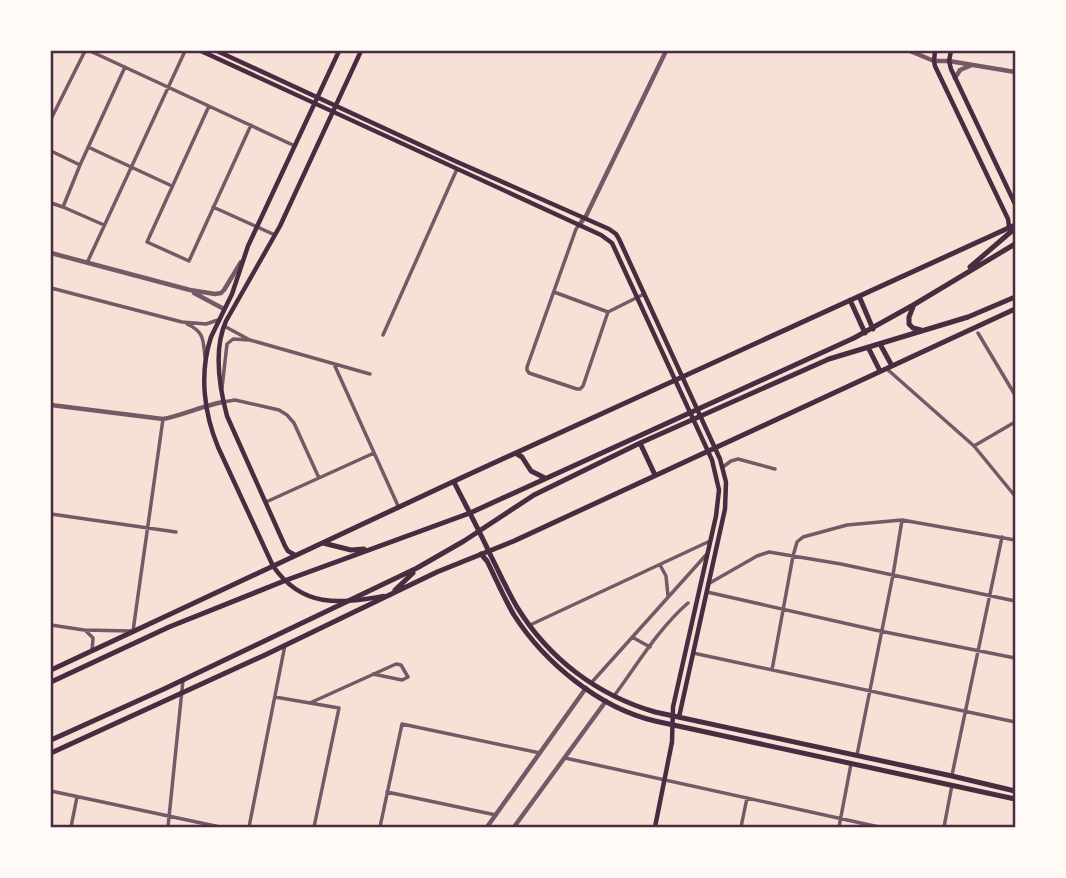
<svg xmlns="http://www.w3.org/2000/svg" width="1066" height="878" font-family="'Roboto Condensed',sans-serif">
<rect width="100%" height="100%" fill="#f7e1d7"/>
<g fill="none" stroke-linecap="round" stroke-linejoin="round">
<path stroke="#755966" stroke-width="3.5" d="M90,51L295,146
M209,106L147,242L189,261L251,125
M51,119L85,51
M88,147L172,186
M51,151L80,165
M51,203L63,207L104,225
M63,207L80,165L125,67
M213,207L275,235
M579,225L576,229L527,367V370L529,373L577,389H580L583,386L608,312
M87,263L185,51
M51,288L182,322L206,324L218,320
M554,292L608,312L644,294
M187,324C205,332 203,341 205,357
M224,326L248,339
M978,333L1015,395
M383,335L457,169
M334,364L399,508
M887,369L974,446L1015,496
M222,388L227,344L233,339L250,340L370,374
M223,402L235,400L279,410L287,415L294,423L319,478
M974,446L1015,422
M723,467L731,461L738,459L775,469
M266,502L374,453
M51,514L176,532
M660,565L666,576L668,596
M708,584L757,556L769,552L841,564L1015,601
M707,592L875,630L1015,658
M51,625L84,630L131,631
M530,625L710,541
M86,631L93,638L92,651
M133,631L163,419
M632,637L650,647
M693,653L1015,722
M772,670L793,556L797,542L803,537L847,525L902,520L1015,540
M592,682L706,555
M614,696C637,665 658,629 688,603
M275,697L339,708L314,827
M312,702L396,664L401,665L408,677L402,680L373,674
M857,755L893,575L902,520
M565,758L879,827
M952,775L1002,537
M51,791L220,827
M387,792L496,815
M71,827L77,797
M168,827L183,680
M249,827L285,645
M380,827L402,724L540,753
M741,827L747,798
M839,827L851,764
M944,827L952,785"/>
<path stroke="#755966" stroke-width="4.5" d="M910,51L934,61H949L1015,72
M955,78L960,70L972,65
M579,225L586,216L666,51
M51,253L190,290L215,294L221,293L224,290L241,262
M194,293L224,309
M51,405L163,419C183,415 202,406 223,402
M487,827L586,688
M514,827L606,701"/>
<path stroke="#4a2c40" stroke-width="4.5" d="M201,51L601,235L612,243L712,460L719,490L716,516L673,707L672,742L655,827
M217,51L455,161L609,229L616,234L619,239L720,459L726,482L725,509L679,717
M339,51L248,246L232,294L211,337C199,374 204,413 218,447L273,566C302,608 339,604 384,596
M935,51L934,61L935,66L1008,219L1009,227
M951,51L949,61L951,69L1015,204
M295,555L288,551L285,546L227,416C219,386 213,350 226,321L280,226L361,51"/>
<path stroke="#4a2c40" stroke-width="5" d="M454,482C466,506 479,530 490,554C499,572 507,590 517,607C549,659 597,695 655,712L952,776L1015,791
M481,554L487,561C496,579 504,598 514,615C544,662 599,708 655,721L1015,799"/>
<path stroke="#4a2c40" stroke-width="5" d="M970,267L1013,230
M859,296L873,329
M850,300L865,333
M913,307L909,317V324L913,328L921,330
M880,344L892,366
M868,347L880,371
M640,443L655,475
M517,454L522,457L531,471L545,478
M323,543L351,550L364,549
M395,590L413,573
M51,670L461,478L1015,225
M51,682L169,627L284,581L470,513L854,338L915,304L1015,244
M51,740L164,689L417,568L464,541L534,495L640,443L829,359L968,317L1015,297
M51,753L265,655L437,572L514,541L1015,309"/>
</g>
<rect width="1066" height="878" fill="none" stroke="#fffaf5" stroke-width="105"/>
<rect x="52" y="52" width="962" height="774" fill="none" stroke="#4a2c40" stroke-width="2.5"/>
</svg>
